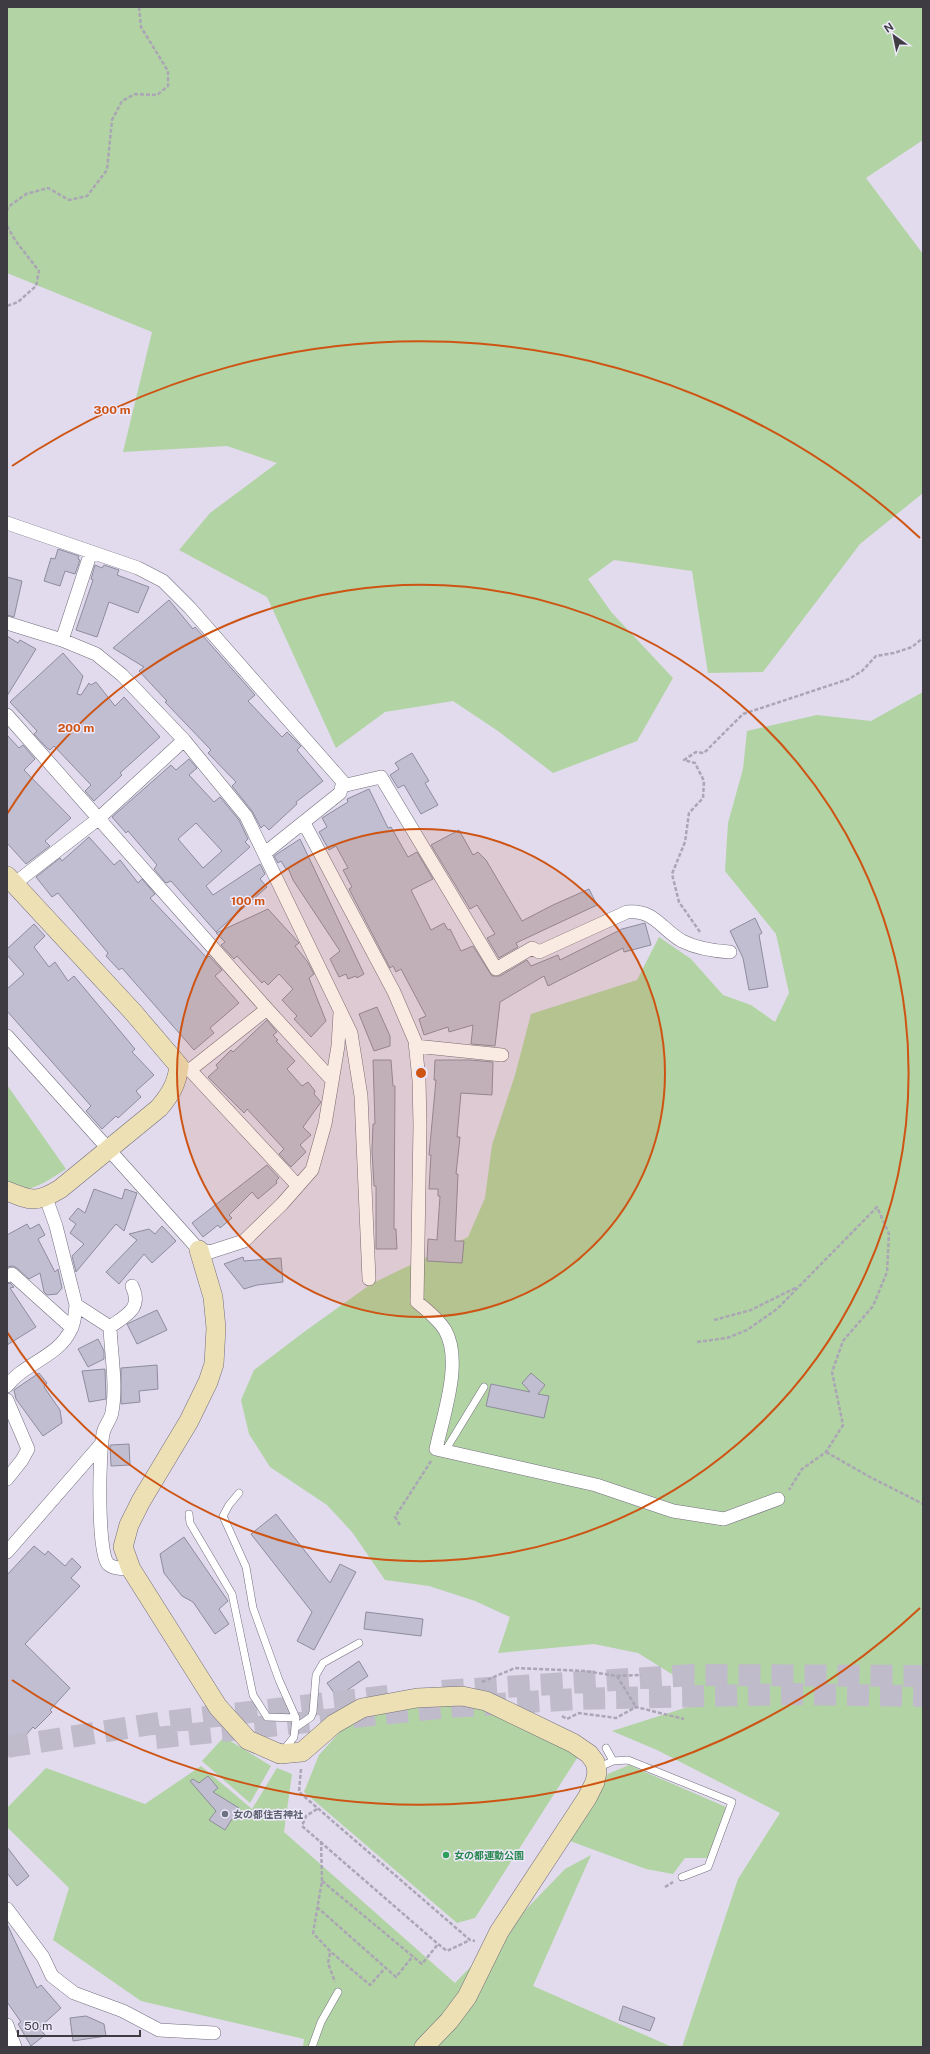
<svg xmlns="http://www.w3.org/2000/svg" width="930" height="2054" font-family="'Public Sans','Noto Sans JP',sans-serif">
<rect width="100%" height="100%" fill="#e1dbed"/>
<path fill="#b2d3a3" d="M7,7H923V140L866,178L923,254V493L860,544L763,672L708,673L692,571L614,560L588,579L612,613L673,678L637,741L553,773L498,731L453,701L385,712L336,748L267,597L179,550L210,513L277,463L227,446L123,452L152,332L7,273Z
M923,692V2047H682L738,1879L780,1813L657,1750L612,1731L694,1705L699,1691L638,1653L594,1644L498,1653L510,1617L475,1601L429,1586L385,1580L352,1532L327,1505L270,1467L249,1434L241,1400L254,1370L304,1332L371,1284L468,1237L485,1198L492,1145L515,1075L531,1014L637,980L659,937L691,959L723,995L751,1005L775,1022L789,993L776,934L725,871L728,823L743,769L747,731L817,715L871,721Z
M7,1085L66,1169C48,1180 28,1197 7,1185Z
M448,1702L500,1713L579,1755L475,1918L457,1923L304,1792L319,1755L346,1725L377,1709Z
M224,1737L271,1766L250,1803L202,1761Z
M629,1765L726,1807L708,1858H685L673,1874L646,1869L570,1841L608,1774Z
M201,1766L252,1809L277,1768L292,1774L284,1832L455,1983L565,1869L591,1855L533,1986L672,2047H303L304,2039L141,2001L53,1940L69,1888L7,1827V1808L46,1768L145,1804Z"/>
<path fill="#c0bed0" stroke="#8e8c9d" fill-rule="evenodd" d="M58,549L79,556L78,559L80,560L75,574L65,571L60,586L44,581L51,558L55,559Z
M95,565L102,568L104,565L119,570L117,575L149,587L138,613L109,602L97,637L76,630L93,580L91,579Z
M7,577L22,581L14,617L7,615Z
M169,600L193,629L195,627L255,695L248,701L282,737L287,732L301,746L297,750L323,781L296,802L297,804L269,830L264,825L261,828L252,811L232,786L236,782L208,753L211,750L165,702L167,701L139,671L144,667L113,648Z
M7,636L18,643L20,640L36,649L7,696Z
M63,653L83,676L77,694L81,695L89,683L91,685L96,682L115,706L124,697L160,737L120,773L122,775L94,801L85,791L91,785L54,746L50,750L47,748L34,734L37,731L10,702Z
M7,735L19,748L23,745L35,759L24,770L71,818L45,841L50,846L26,864L7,843Z
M412,753L429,781L425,783L438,805L421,814L404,785L398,788L390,775L399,769L395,763Z
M189,759L197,768L189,775L214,802L220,797L239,820L248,839L245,842L250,847L206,886L213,895L260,864L265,874L260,879L267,887L216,932L171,881L166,883L154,869L157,865L128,831L126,833L112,817L171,765L176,770ZM196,823L222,851L203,868L178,839Z
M369,789L388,828L391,827L408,857L417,852L433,879L411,890L431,930L444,923L448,930L450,929L461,951L473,946L492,976H500L527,960L531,966L558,955L560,960L622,929L645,923L651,945L624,952L623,948L548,986L544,976L500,1002L495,1046L471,1044L473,1025L449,1032L448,1027L424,1035L419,1019L426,1016L401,969L396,972L393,966L390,968L349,889L352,887L343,870L348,868L336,846L329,850L319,832L327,827L322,818L348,802L347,799Z
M459,830L473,855L478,852L486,860L522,921L553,905L589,889L597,905L516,943L518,947L499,958L487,938L495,934L477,905L470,909L431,845Z
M89,837L114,865L120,860L138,883L142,879L155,894L150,898L207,958L209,956L222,970L215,976L239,1003L210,1028L214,1033L194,1050L122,968L119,970L106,956L108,953L58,893L52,897L36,877L60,858L62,861Z
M300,839L364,974L357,978L356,976L348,979L346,974L339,977L330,959L340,951L293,880L288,868L286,869L281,861L278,863L274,856Z
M268,909L299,943L295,946L307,961L314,974L309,978L326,1021L311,1037L294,1019L297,1016L282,1000L293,989L279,974L268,985L264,981L262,983L237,956L234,959L221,945L225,942L216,933Z
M755,918L762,933L759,935L768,987L749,990L743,958L730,931Z
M34,924L45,936L34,947L49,967L55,962L68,981L74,976L135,1049L132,1052L154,1075L136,1091L141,1097L118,1118L116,1116L102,1129L86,1111L91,1106L7,1011V989L24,974L7,955V949Z
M377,1007L390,1036V1046L374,1051L359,1014Z
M267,1020L277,1032L273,1035L278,1040L276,1041L295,1061L287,1069L302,1086L308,1082L315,1091L314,1094L321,1102L303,1127L311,1135L300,1145L306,1152L291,1167L279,1154L284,1149L247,1109L244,1113L208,1077L218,1068L216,1065L231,1050L233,1052Z
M373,1060H391L393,1086H395L394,1229H396L397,1249H376V1186H374L372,1150L373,1124H375Z
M435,1060H470L493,1062L492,1095L461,1093L457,1137H460L456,1174H458L455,1241H464L462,1263L427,1261L428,1239L437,1240L440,1196H438V1189H429L431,1155H429L436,1080H434Z
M267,1165L279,1178L276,1181L277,1183L258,1199L252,1192L229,1215L232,1218L220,1228L218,1225L203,1237L192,1223Z
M94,1189L122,1199L125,1189L137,1193L124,1231L116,1224L76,1272L72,1256L84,1244L70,1233L76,1224L69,1219L78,1208L85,1213Z
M27,1224L30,1229L39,1224L45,1235L38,1239L55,1272L58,1269L62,1288L57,1294L47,1295L44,1292L40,1273L29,1279L17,1268L13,1266L7,1267V1235Z
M162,1226L176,1241L152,1263L144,1254L119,1284L106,1272L137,1240L129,1234L149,1229L155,1234Z
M243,1257L244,1261L281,1258L283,1282L257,1285L244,1289L224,1264Z
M10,1283L14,1287L10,1288L36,1327L7,1345V1284Z
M157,1310L167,1330L137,1344L127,1324Z
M98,1339L104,1351V1359L88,1367L78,1349Z
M157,1365L158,1389L139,1391L140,1402L121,1404V1368Z
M105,1369L106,1399L89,1402L82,1371Z
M39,1373L47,1383L44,1387L60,1410L62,1423L43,1436L16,1399L14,1390Z
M531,1373L545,1385L538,1394L549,1396L544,1418L486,1406L491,1384L530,1392L522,1383Z
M129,1444L130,1465L111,1466L110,1445Z
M276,1514L330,1583L340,1564L356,1572L314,1650L297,1641L312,1612L251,1534Z
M184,1537L228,1601L219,1609L229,1624L215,1634L193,1602L182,1596L164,1573L160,1554Z
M34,1546L45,1555L48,1551L65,1566L72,1558L81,1567L71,1578L80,1586L25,1644L70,1688L50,1710L52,1712L35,1729L33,1727L7,1756V1575Z
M366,1612L423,1619L421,1636L364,1629Z
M359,1661L368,1676L337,1697L327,1683Z
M208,1776L218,1788L213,1792L239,1808L225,1830L209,1820L216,1811L190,1781L193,1779L199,1783Z
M7,1847L29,1876L17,1886L7,1873Z
M7,1924L37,1988L41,1985L61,2008L39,2028L45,2035L31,2046L18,2024L21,2022L7,2002Z
M623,2006L655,2018L650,2031L619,2020Z
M86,2016L104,2024L106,2036L73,2041L70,2018Z"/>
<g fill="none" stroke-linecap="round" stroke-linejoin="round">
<path stroke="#c0bbcb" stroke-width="22" stroke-dasharray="22 11" stroke-linecap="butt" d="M442,1691L692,1675L923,1676
M156,1738L448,1707L577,1699L795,1694L923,1696
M7,1747L164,1722L388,1696"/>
<g stroke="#736e7e" stroke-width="8">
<path id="lane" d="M445,1451L484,1387
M239,1493L229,1505L223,1516L246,1567L253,1608L279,1680L296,1718L294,1737L283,1751
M189,1514L190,1523L232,1594L253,1695L267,1717L296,1718
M295,1728L311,1717L313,1712L316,1675L323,1663L359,1643
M606,1748L613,1761
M597,1768L613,1761L628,1760L732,1802L708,1867L682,1877
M312,2047L321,2022L338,1992"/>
</g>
<g stroke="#736e7e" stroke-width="14">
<path id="street" d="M7,523L138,568L163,581L190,608L343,782L340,793L265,853
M7,623L62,640L96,654L122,675L184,740L246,816L351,1033L361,1096L369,1279
M62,640L91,552
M7,715L267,1009L332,1080
M342,786L381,777L496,969L532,948L539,952L627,912C654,909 661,929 682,941C696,948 714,951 730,952
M304,823L394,992L415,1041L419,1080L420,1125L417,1302C427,1310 438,1319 445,1330C463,1361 443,1416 436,1449L596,1485L673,1511L724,1519L778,1499
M14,884L98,819L184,740
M7,1036L199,1250L210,1252L244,1241L282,1204L312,1170L325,1124L338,1046L340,1013
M415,1046L502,1055
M179,1066L190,1070L298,1186
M190,1070L267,1009
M46,1198L56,1226L76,1305
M7,1276L12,1274L72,1328
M110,1327C126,1315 143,1309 132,1286
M7,1386C24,1363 60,1356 71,1329C75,1322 75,1313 76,1305L110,1327C111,1354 117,1385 112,1412C111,1420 104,1426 103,1434C99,1452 97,1552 108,1564C114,1569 124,1569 131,1569
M7,1400L28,1449L22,1460L7,1479
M7,1552L102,1443
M7,1909L43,1957L52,1976L74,1993L123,2011L159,2030L214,2033
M7,2025L15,2047"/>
</g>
<g stroke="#736e7e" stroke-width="20">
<path id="secondary" d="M7,876L133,1012L179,1066C177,1084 170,1095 159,1108L60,1189C37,1203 31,1201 7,1191
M199,1250L213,1297L216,1328L214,1364L208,1382L189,1421L141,1501L129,1525L123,1547L131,1569L218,1707L248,1740L280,1754L302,1752L334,1724L362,1708L417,1698L462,1696L486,1701L573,1743L589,1754L595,1762L597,1772L595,1782L587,1798L499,1932L467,1997L449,2021L424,2047"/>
</g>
<path stroke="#aba6b5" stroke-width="2.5" stroke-dasharray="4 2" stroke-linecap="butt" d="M7,211L8,207L26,194L48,188L69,200L87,196L107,170L112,120L122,101L135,94L157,95L168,86V71L141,27L139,7
M7,226L15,240L39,271L36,286L18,302L7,306
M700,932L679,902L672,874L685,842L689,813L703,798L704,781L695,763L684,760L696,752L704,753L743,714L849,679L862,671L876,656L894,653L912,647L923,638
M714,1320L751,1310L797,1287
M697,1342L727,1338L747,1330L777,1309L877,1207L889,1234L887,1272L873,1306L843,1341L832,1372L843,1425L826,1452L802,1469L789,1490
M826,1452L870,1477L923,1504
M400,1525L395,1517L431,1461
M617,1676L636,1707
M482,1682L515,1668L585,1671L617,1676L641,1675
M562,1716L567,1719L579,1713L616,1718L636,1707L684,1719
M301,1769L299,1792L470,1940L475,1941
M317,1809L306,1816L302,1826L438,1944L447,1951L470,1940
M321,1841L322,1881L313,1933L331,1952L370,1985L386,1967
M322,1881L422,1964L438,1944
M665,1887L673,1882
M317,1907L396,1977L413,1956
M330,1953L328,1963L335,1982"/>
<use href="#lane" stroke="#fff" stroke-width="7"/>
<use href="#street" stroke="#fff" stroke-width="13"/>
<use href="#secondary" stroke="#ede0b5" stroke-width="19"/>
</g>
<circle cx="421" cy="1073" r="244" fill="#ce5414" fill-opacity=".12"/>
<g fill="none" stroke="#ce5414" stroke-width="2">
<circle cx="421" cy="1073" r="244"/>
<path d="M7 814A488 488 0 1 1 7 1332"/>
<path d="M920 1608A732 732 0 0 1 12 1680M12 466A732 732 0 0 1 920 538"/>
</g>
<circle fill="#6b7280" stroke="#eee8fb" stroke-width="1.5" cx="225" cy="1814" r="4"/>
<circle fill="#2e9e5b" stroke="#eee8fb" stroke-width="1.5" cx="446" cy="1855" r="4"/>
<g text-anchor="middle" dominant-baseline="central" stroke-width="3" stroke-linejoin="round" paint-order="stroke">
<g font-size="10" font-weight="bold" fill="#5b616d" stroke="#eee8fb" text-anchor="start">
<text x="233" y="1814">女の都住吉神社</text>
</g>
<g font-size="10" font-weight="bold" fill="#27864d" stroke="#eee8fb" text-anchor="start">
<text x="454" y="1855">女の都運動公園</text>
</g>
</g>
<circle cx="421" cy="1073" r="6" fill="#ce5414" stroke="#eee8fb" stroke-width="2"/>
<g font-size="12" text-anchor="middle" font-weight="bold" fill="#ce5414" stroke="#eee8fb" stroke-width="3" stroke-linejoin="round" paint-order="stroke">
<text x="112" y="414">300 m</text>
<text x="76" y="732">200 m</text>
<text x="248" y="905">100 m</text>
</g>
<rect width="930" height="2054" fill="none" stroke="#3e3b43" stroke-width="16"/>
<g transform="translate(894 36) rotate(327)" stroke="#eee8fb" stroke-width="3" paint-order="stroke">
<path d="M0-3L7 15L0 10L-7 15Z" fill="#3e3b43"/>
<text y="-6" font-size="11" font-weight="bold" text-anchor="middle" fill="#3e3b43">N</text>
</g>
<path d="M18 2030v6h122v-6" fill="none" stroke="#3e3b43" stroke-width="2"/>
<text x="24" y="2030" font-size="12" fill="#3e3b43" stroke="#eee8fb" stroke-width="3" paint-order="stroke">50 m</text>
</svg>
